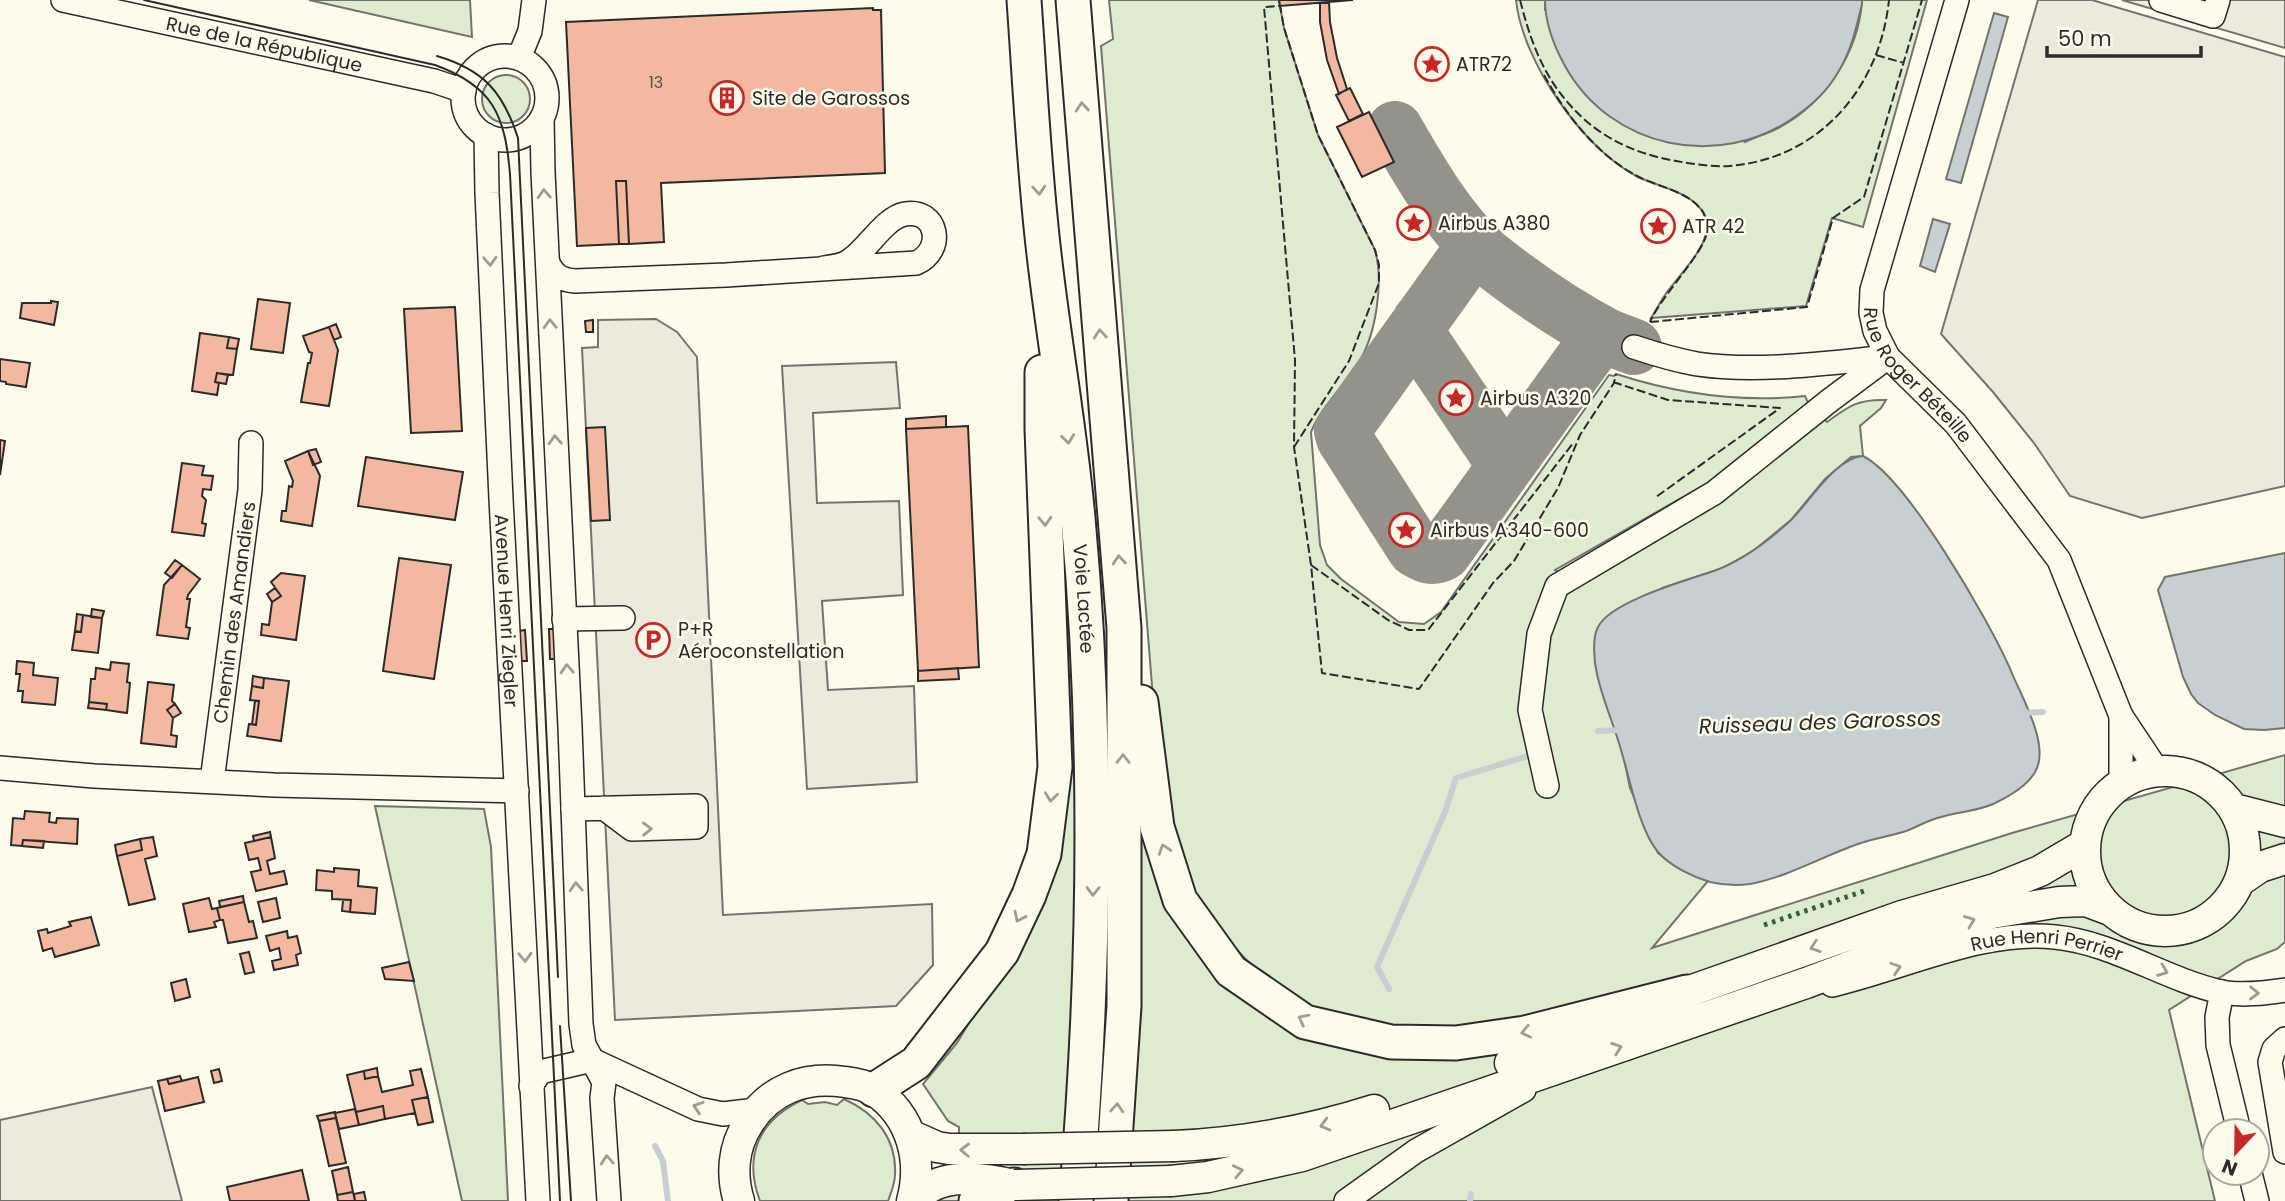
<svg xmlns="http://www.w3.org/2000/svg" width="2285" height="1201" font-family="Poppins,sans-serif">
<rect width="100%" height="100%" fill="#fdfbea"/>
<path fill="#deebd1" stroke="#74746e" stroke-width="2" d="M309,0H470L472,37Z
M1109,0H1279L1284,28L1318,135L1375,250C1384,282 1376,337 1357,365C1342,388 1322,406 1311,432L1320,545L1327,565L1341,579L1399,622L1424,624L1441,612L1609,375L1614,376L1616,374C1678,394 1740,403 1805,396L1809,405L1711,481L1555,570L1566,577L1816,412L1827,422C1849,406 1858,399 1886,400L1881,408L1860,426L1863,456L1851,457L1825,479L1791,520L1752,552L1723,568L1662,588L1624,758L1630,788L1658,853L1684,871L1708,881L1652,948L2012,833L2285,755V942L2277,949L2246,961L2169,1010L2215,1201H936L958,1191L959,1127L948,1121L923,1084L957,1043L1031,919L1065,767L1073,769L1146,833L1170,897L1254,968L1206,917L1179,865L1160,786L1101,46L1113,39Z
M1516,0H1545V10L1745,142C1756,137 1769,133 1780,127C1825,103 1859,52 1862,0H1927L1863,227L1832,218L1806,306L1651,318C1656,311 1660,302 1665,295C1676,279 1703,252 1706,233C1708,224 1706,214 1700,208C1686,191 1657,186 1638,177C1583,149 1522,61 1516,0Z
M482 99a24 24 0 1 1 48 0a24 24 0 1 1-48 0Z
M375,806L484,809L491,847L508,1201H462Z
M844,1099C875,1113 897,1138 895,1175C895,1183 891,1193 888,1201H760C743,1156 759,1120 802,1100L808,1104L825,1102L837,1105Z"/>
<path fill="#eceadb" stroke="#74746e" stroke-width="2" d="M2038,0H2092L2285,57V486L2142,518L2070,496L2034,443L1993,392L1941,334Z
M2122,0H2285V48Z
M656,319L677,332L697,357L723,915L932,904L933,965L896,1006L615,1020L582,348L598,347V320Z
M896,362L900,408L813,413L817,503L899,501L903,595L822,601L828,690L914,686L917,782L807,789L782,366Z
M152,1087L182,1201H0V1120Z"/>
<path fill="#c7d0d0" stroke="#74746e" stroke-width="2" d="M1545,0H1862V4C1856,29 1851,52 1837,74C1827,91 1812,105 1796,116C1720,171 1611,149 1565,66C1554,46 1545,23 1545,0Z
M1994,13L2008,17L1961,183L1946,179Z
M1933,219L1950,224L1935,272L1920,266Z
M1863,456C1907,478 1990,622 2011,671C2021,696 2051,746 2035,772C2027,786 2008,797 1993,804C1978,811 1957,812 1941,817C1927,820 1916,828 1903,832C1890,836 1877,838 1864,842C1826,854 1789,877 1750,884C1737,886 1723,885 1710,882C1693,877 1670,866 1658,852C1640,831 1631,784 1623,757C1616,729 1603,702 1597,674C1594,662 1592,638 1598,627C1610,602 1684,581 1711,572C1741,562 1767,542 1790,521C1809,503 1835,458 1863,456Z
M2285,553V728L2264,730L2244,729L2215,715L2198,703L2191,694L2183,677L2158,590L2165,577Z"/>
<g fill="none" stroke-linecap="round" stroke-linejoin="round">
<path stroke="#c7d0d0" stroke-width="6" d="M2021,713L2043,712
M1598,731L1622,730
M1389,989L1377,967L1445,812L1456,778L1531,755
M655,1146L663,1161L668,1201
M1470,1201L1471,1194"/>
<path stroke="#94938a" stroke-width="56" d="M1395,129C1422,176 1447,219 1486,256
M1420,321L1418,334L1421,340L1495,450L1507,456L1516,452
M1608,337C1564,314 1525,287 1486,256L1476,254L1465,259L1342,431L1344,438L1415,549C1425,555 1431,559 1443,553L1596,341L1608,337L1634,347"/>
</g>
<path fill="#f2b8a0" stroke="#2b2b2b" stroke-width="2" d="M1279,0H1353L1280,6Z
M1329,2L1330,22L1337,58L1347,89L1339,94L1327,60L1320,22V3Z
M873,8V10H881L885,173L661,183L664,242L629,244L626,181H616L619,244L577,246L566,22Z
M1350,88L1363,114L1349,121L1336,95Z
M1369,112L1394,162L1362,177L1337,127Z
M616,181H626L629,244H619Z
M258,299L290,303L283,353L251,349Z
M51,301L58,302L54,325L20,318L22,303H51Z
M455,307L462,431L411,433L404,309Z
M593,320V332H586L585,321Z
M336,324L341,337L334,340L329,327Z
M329,327L338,350L329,406L301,402L308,363H310L312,353L309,352L303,336Z
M200,333L229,337L227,348L237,349L233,375L217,373L215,382L219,383L217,395L192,391Z
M229,337L239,339L237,349L227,348Z
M0,359L30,363L26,387L6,384V382L0,381Z
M217,373L228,375L226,384L215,382Z
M946,416V427L906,429V419Z
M968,426L979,667L918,671L906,429Z
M605,427L610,520L591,521L586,428Z
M0,440L5,441L0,475Z
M316,449L321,462L313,465L308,451Z
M308,451L320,476L312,526L281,521L282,511H286L289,486L292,487L293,481L285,461Z
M366,457L463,472L455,520L358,506Z
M182,463L204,466L202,475L213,476L211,490L203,489L202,496L206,500L202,523L206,524L204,536L172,532Z
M399,558L451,565L434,679L383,671Z
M175,560L182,565L172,578L165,573Z
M182,565L200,579L188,595L187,599H190L186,627L190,628L188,639L157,635L164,585Z
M281,573L305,576L296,640L261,635L262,624L269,625L272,602L281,596L271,582Z
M275,588L281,596L272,602L267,594Z
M92,609L104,611L102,618L91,617Z
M77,614L83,615L81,632L75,631Z
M83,615L102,618L98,653L72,650L75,631L81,632Z
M549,629H555L557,659H550Z
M525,630L527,661H520L519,631Z
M17,661L34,663L33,675L58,678L55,705L22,702L23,691H18L20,674H16Z
M111,662L129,664L127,682L130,683L127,713L106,710L107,704L89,702L91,679H95L96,668L110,670Z
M958,668L959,679L918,681V671Z
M253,676L264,678L263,688L252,686Z
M264,678L289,681L281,741L247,736L249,724L256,725L259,701L250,700L252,686L263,688Z
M148,682L174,685L172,701L175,704L167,710L173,718L171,735L177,736L176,747L141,743Z
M255,701H259L256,725L252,724Z
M89,702L107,704L106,710L88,708Z
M175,704L181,713L173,718L167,710Z
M25,811L50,813L49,822L56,823L57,818L78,819L77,844L23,840L22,846L11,845L13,818L24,819Z
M270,832L271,837L254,841L253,836Z
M153,837L157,856L145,859L155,899L129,905L117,856L142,850L140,839Z
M271,837L275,858L267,861L270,874L284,871L287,884L256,891L251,872L261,870L258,858L249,860L245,843Z
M140,839L142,850L117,856L115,845Z
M23,840L44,841L43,848L22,846Z
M334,868L359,870L358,886L377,888L375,914L350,912L351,900L332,899V891L316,890L317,870L334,872Z
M243,896L244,902L220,907L219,901Z
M209,898L212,909L217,908L220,920L214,922L216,927L189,932L183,904Z
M276,898L280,918L263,922L258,902Z
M343,900H351L350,912L342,911Z
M244,902L249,922L253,921L257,938L228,943L223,920H220L217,908Z
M91,917L99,945L55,957L52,948L43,951L38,931L47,929L48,933L71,926L69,922Z
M287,931L288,938L297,936L301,953L296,955L298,965L274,970L272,961L281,959L279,948L270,951L266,936Z
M249,952L254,972L245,974L240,954Z
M409,962L414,981L385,979L382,968Z
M186,979L190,997L175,1001L171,983Z
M377,1068L378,1076L365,1079L364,1071Z
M219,1069L222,1081L214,1083L211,1071Z
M421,1069L428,1097L412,1100L415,1113L385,1119L383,1106L356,1112L347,1075L364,1071L365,1079L378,1076L382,1092L413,1085L410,1071Z
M180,1076L182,1081L169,1084L167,1079Z
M198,1077L204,1102L165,1111L158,1081L167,1079L169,1084Z
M428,1097L433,1122L418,1125L412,1100Z
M383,1106L385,1119L359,1125L356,1112Z
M355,1109L359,1125L339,1129L335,1113Z
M335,1112L336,1118L319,1121L317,1116Z
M336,1118L346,1163L329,1166L319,1121Z
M348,1167L353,1192L337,1195L332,1171Z
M302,1170L309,1201H230L227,1187Z
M353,1192L355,1201H338L337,1195Z
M364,1192L366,1201H355L354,1194Z"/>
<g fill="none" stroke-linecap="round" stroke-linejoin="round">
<g stroke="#2b2b2b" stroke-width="26">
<g id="minor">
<path id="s1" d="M63,0L434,81L464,91"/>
<path id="s2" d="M1957,0L1872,290L1871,313L1875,331L1888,357L1956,424L2059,560L2121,716L2157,770"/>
<path d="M2161,0L2213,16L2218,0"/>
<circle cx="505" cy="98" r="42"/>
<path d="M519,58L530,31L534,0"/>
<path d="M542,118L543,172L570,727L581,1024L584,1045L604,1082L602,1098L609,1201"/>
<path id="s3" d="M486,135L487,193L501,499L538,1201"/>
<path d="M548,263C553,275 561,280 575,281L726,275L916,263C946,250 937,208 905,214C883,218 866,253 846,263C840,266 831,267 824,268"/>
<path d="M1634,347C1655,354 1675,360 1697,364C1757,373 1828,363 1888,357"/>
<path d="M564,619L623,618"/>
<path d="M2121,716V783"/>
<path d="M0,768L94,776L274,785L517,791"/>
<path id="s4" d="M212,781L250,490L251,443"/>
<path d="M1547,786L1530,710L1539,634L1557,586L1714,493L1829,401L1888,357"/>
<path d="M573,809L696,806V827L632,829L604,808"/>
<path id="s5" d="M1832,985C1902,969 1982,929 2055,937C2114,943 2164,979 2221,992C2242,996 2265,993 2285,990"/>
<path d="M2222,992L2217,1017L2218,1045L2239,1131"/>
<path d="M2285,1039L2274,1049L2270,1062L2285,1152"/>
<path d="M531,1086L540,1072L592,1060L698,1109L723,1114L756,1110"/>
<path d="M2250,1173L2257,1201"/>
<path d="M1346,1201L1416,1151L1524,1090"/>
</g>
</g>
<g stroke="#2b2b2b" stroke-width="33">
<path id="major" d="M2085 851a80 80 0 1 1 160 0a80 80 0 1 1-160 0Z
M2234,809L2285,822
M2241,880L2260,867L2285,859
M1510,1063L1617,1025L1687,992L1902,916L1995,889L2040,871L2084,845
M910,1135L937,1147L949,1149H1023
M1174,1146C1243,1143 1308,1131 1374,1110
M1171,1181L1208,1177L1302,1156L1806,983L1992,913L2059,902L2086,901L2110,910
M739,1201C731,1175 733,1147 748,1124C769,1089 805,1076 845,1082C854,1083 867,1086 875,1091C912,1116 923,1161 912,1201
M916,1201C919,1197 923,1192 927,1189C951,1173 988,1179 1014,1185"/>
</g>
<g stroke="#2b2b2b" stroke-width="37">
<g id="highway">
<path id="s6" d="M1024,0C1030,84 1034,170 1044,254C1054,342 1070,429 1078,518C1099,745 1095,974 1076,1201"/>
<path d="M1073,0L1124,628V1006L1111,1201"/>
<path d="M1141,702L1157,827L1180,900L1231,971L1305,1022L1391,1042L1456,1043L1525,1033L1687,992"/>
<path d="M874,1090L916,1063L1002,952L1029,895L1044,854L1055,767L1042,429V372"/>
<path d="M976,1201L1014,1185"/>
</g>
</g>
<use href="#minor" stroke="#fdfbea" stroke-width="23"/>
<use href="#major" stroke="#fdfbea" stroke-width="30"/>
<use href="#highway" stroke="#fdfbea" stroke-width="33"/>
<path stroke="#2b2b2b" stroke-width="2" d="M144,0L435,65C493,86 505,115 510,174L560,1201
M437,56C484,70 503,92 518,138L558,977
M560,1026L571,1201"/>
<g stroke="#2b2b2b" stroke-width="33" stroke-linecap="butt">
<path id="major-bridge" d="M1023,1149L1174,1146
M1014,1185L1171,1181"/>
</g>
<use href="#major-bridge" stroke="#fdfbea" stroke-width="30"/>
<path stroke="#34623c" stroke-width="5" stroke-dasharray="3.5 5" stroke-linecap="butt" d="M1764,925L1867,890"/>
<path stroke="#2b2b2b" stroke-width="2" stroke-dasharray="9 3.5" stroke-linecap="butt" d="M1520,0C1530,39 1542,74 1570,105C1598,137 1635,154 1676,161C1693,164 1711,167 1729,166C1820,159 1880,87 1889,0
M1876,55L1904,63
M1544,75C1566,115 1596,154 1637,176C1656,186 1685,191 1699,207C1705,213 1708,223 1707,232C1704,253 1661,296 1650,322
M1650,322L1807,307L1833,218L1864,197L1922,0
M1613,382L1668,400L1780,408L1656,497
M1294,447L1349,361L1379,283V265L1375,250L1318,135L1284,28L1280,6L1264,7L1295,360L1294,447L1311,565L1322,673L1419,689L1493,583L1514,561L1558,488L1580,435L1614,383L1616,374
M1311,565L1388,620L1409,630H1428L1574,442"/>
</g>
<defs><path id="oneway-chevron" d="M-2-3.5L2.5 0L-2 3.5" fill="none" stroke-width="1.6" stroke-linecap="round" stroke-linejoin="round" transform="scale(1.75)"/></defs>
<g stroke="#9e9d94">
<use href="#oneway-chevron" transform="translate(1082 107) rotate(-95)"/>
<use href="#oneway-chevron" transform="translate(1039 190) rotate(86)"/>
<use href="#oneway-chevron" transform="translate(544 194) rotate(-93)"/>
<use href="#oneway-chevron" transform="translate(490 261) rotate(87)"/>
<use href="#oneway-chevron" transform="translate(550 324) rotate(-92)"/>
<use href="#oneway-chevron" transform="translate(1100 334) rotate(-95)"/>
<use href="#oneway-chevron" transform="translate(1068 439) rotate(83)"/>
<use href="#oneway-chevron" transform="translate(555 440) rotate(-93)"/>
<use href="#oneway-chevron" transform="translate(1045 521) rotate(88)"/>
<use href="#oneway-chevron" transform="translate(1119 560) rotate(-95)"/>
<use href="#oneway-chevron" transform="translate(567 669) rotate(-93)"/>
<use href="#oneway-chevron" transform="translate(1123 759) rotate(-90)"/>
<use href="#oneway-chevron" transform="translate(1051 797) rotate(97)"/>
<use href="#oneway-chevron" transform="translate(647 829) rotate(-1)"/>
<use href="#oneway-chevron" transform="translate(1164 849) rotate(-108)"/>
<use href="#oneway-chevron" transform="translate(576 887) rotate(-93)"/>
<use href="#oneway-chevron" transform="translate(1093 891) rotate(91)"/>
<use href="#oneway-chevron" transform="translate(1019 917) rotate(116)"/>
<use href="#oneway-chevron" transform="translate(1970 921) rotate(-21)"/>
<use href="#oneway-chevron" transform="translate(1815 947) rotate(161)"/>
<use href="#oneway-chevron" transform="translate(525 957) rotate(87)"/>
<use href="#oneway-chevron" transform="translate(1896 968) rotate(-18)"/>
<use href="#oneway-chevron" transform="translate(2163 971) rotate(21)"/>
<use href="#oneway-chevron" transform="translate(2254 993) rotate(1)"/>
<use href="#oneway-chevron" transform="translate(1303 1019) rotate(-153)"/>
<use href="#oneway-chevron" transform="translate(1526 1032) rotate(168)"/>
<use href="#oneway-chevron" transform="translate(1617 1048) rotate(-19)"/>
<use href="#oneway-chevron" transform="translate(698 1107) rotate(-162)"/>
<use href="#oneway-chevron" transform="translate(1117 1108) rotate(-86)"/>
<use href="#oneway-chevron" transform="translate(1325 1125) rotate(165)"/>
<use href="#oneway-chevron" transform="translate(965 1150) rotate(-178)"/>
<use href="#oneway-chevron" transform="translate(607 1160) rotate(-94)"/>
<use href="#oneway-chevron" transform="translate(1238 1171) rotate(-12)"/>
</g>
<defs>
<g id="sight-ring" transform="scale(1.75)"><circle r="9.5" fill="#fdfbea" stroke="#c62828" stroke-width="1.5"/><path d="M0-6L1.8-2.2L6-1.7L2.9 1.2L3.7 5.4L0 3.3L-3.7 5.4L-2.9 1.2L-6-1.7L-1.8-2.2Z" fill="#c62828"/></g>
<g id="building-ring" transform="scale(1.75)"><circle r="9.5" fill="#fdfbea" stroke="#c62828" stroke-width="1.5"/><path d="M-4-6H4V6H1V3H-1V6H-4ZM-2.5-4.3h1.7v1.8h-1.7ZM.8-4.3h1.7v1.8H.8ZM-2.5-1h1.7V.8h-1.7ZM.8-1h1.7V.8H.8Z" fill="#c62828"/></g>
<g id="parking-ring" transform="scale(1.75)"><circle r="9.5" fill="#fdfbea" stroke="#c62828" stroke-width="1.5"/><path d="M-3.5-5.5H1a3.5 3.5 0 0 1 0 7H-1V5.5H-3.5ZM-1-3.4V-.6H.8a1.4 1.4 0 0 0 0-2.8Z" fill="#c62828"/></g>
</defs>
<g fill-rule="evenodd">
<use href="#sight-ring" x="1432" y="64"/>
<use href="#building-ring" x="727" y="98"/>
<use href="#sight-ring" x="1414" y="223"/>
<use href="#sight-ring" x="1658" y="226"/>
<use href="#sight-ring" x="1456" y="398"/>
<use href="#sight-ring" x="1406" y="530"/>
<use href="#parking-ring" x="653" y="640"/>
</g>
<g text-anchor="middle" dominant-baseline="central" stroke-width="5" stroke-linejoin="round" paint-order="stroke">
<g font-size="16" fill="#5d4e48">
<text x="656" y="82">13</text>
</g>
<g font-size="19" fill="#2b2b2b" stroke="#fdfbea">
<text stroke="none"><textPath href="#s1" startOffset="206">Rue de la République</textPath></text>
<text stroke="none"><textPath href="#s2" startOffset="404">Rue Roger Béteille</textPath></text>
<text stroke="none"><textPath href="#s6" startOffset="602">Voie Lactée</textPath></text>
<text stroke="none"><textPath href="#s3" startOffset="476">Avenue Henri Ziegler</textPath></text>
<text stroke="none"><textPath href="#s4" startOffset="170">Chemin des Amandiers</textPath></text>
<text stroke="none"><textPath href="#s5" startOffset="222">Rue Henri Perrier</textPath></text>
</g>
<g font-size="19" fill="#2b2b2b" stroke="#fdfbea" text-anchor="start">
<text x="1456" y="64">ATR72</text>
<text x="752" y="98">Site de Garossos</text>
<text x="1438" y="223">Airbus A380</text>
<text x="1682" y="226">ATR 42</text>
<text x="1480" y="398">Airbus A320</text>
<text x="1430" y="530">Airbus A340-600</text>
<text x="678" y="629">P+R<tspan x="678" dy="22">Aéroconstellation</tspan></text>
</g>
<g font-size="21" font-style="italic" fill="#2b2b2b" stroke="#fdfbea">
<text transform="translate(1820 722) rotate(-2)">Ruisseau des Garossos</text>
</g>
</g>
<g transform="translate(2236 1152) rotate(202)"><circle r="33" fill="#fdfbea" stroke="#a9a89e" stroke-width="2"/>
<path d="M0-5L12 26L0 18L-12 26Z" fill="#c62828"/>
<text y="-10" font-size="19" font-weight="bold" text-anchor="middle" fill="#2b2b2b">N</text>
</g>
<path d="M2047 46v10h154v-10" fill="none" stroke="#2b2b2b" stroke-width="3.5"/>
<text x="2058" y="46" font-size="21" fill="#2b2b2b" stroke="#fdfbea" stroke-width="5" paint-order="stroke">50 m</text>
</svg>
